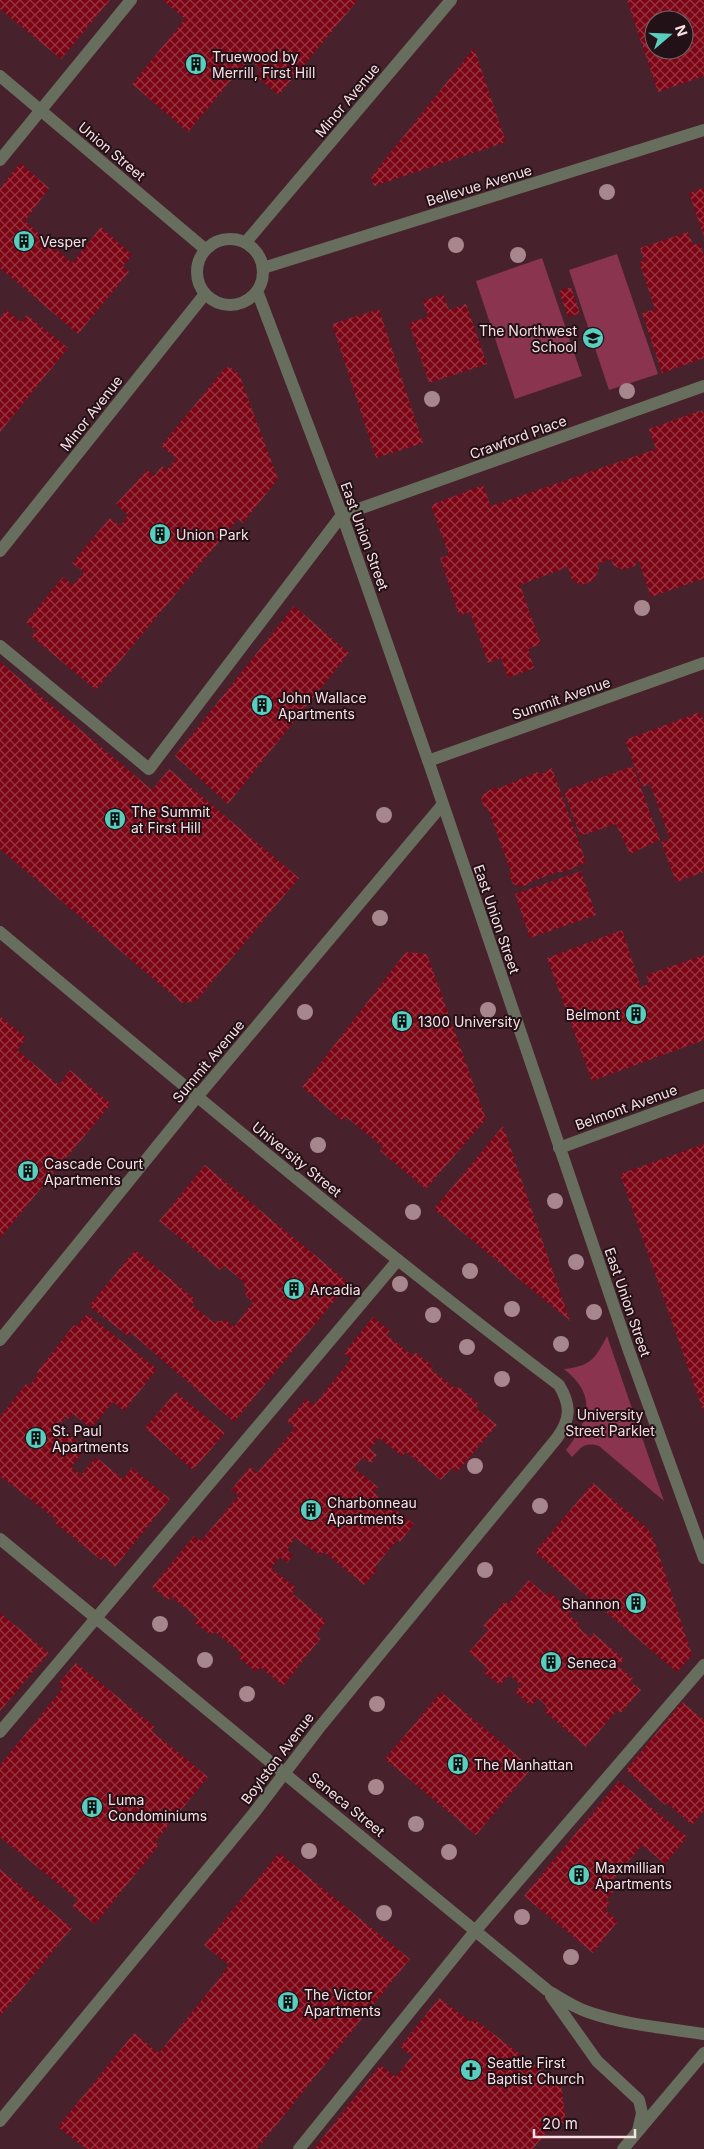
<svg xmlns="http://www.w3.org/2000/svg" width="704" height="2149" font-family="Inter,sans-serif">
<defs>
<pattern id="building-cross-hatch" width="8" height="8" patternUnits="userSpaceOnUse" patternTransform="scale(1.25)"><rect width="8" height="8" fill="#7b0515"/><path d="M0 0l8 8M0 8l8-8" fill="none" stroke="#953542"/></pattern>
</defs>
<rect width="100%" height="100%" fill="#47222c"/>
<path fill="#8b344f" d="M617,254L658,374L609,390L569,270Z
M542,258L582,376L515,399L476,281Z
M607,1336L664,1501L599,1446C584,1442 582,1447 572,1457L566,1450C590,1420 597,1395 564,1369C591,1366 595,1359 607,1336Z"/>
<path fill="url(#building-cross-hatch)" fill-rule="evenodd" d="M0,0H110L61,59L0,9Z
M163,0H358L279,95L256,76L261,70L249,59L188,132L132,84L185,19Z
M627,0H704V76L658,92ZM654,20H684V50H654Z
M474,48L506,142L374,186L371,177Z
M20,163L49,188L25,221L72,263L101,227L132,255L123,266L129,272L78,334L0,268V188Z
M704,188V237L689,193Z
M688,232L693,245L700,243L704,256V358L662,373L642,313L655,309L639,262L644,261L640,248Z
M571,287L580,313L568,317L559,291Z
M443,294L449,310L466,304L487,364L429,383L409,323L428,317L423,301Z
M379,309L423,443L376,458L332,324Z
M6,310L21,322L27,315L68,348L0,432V318Z
M230,367L239,374L278,479L243,523L238,519L96,690L31,636L36,631L26,622L63,577L73,585L84,572L72,563L110,518L120,526L128,515L116,504L147,470L154,476L162,466L167,470L176,458L161,446L225,368Z
M702,410L704,415V583L702,579L651,597L638,559L635,566L623,570L613,565L611,559L597,564L599,569L594,580L582,585L572,580L568,567L520,585L541,644L528,649L534,668L508,678L501,658L488,663L470,612L459,615L440,558L449,555L431,505L483,485L491,506L656,449L649,429Z
M294,606L349,653L228,804L175,756Z
M0,662L152,790L169,769L299,878L196,1001L182,1003L0,849Z
M700,712L704,722V872L676,882L661,842L670,839L650,784L642,787L625,740Z
M633,766L660,840L630,854L616,824L580,836L564,791Z
M552,768L586,862L565,872H558L530,882L529,884L521,887L513,884L509,875L511,872L488,809H485L481,799L484,793L496,787L497,789L537,772L542,774Z
M581,871L596,915L530,938L515,894Z
M622,930L641,987L649,984L646,975L704,955V1040L592,1081L547,958Z
M406,952L427,954L486,1119L426,1189L380,1151L383,1147L346,1117L343,1121L302,1087Z
M0,1016L26,1038L17,1050L59,1085L70,1070L111,1104L0,1238Z
M503,1126L570,1321L434,1209Z
M704,1144V1413L620,1174Z
M205,1165L349,1283L234,1422L131,1333L128,1336L89,1306L135,1250L195,1299L192,1305L213,1322L226,1320L234,1327L253,1302L246,1296L244,1282L224,1266L220,1270L159,1221Z
M87,1314L157,1369L124,1411L113,1402L91,1428L73,1414L69,1419L66,1417L58,1426L86,1448L71,1467L81,1475L96,1457L123,1479L132,1468L170,1499L115,1567L104,1557L101,1560L54,1522L57,1520L0,1476V1417L26,1384L29,1386L39,1374L37,1372L74,1325L76,1327Z
M373,1317L390,1331L387,1335L413,1356L415,1352L433,1366L431,1369L456,1389L459,1387L479,1404L476,1408L497,1425L457,1472L452,1468L441,1480L406,1452L402,1456L379,1438L370,1449L377,1455L371,1463L362,1458L354,1468L378,1487L374,1493L414,1524L400,1542L397,1540L375,1567L378,1569L364,1585L324,1552L320,1555L295,1538L287,1550L293,1555L287,1563L280,1557L271,1568L296,1588L292,1593L326,1621L316,1635L321,1638L283,1686L260,1667L256,1672L238,1657L241,1653L215,1632L211,1635L194,1622L197,1618L172,1597L168,1600L152,1587L194,1536L201,1541L239,1495L231,1490L250,1467L257,1473L295,1428L287,1421L306,1399L314,1405L351,1359L344,1353Z
M176,1392L225,1433L193,1470L145,1428Z
M593,1483L648,1529L655,1543L692,1655L677,1672L535,1552Z
M529,1580L546,1595L549,1592L572,1611L569,1615L580,1624L578,1627L590,1637L593,1633L624,1659L618,1666L633,1678L630,1681L641,1690L621,1713L617,1710L586,1747L544,1711L547,1707L538,1698L531,1706L515,1692L521,1685L509,1675L500,1685L483,1672L487,1668L469,1652L488,1630L483,1626L505,1601L508,1604Z
M0,1613L49,1653L0,1711Z
M76,1663L155,1727L152,1731L208,1777L155,1842L159,1845L95,1924L72,1906L78,1900L0,1837V1765L63,1688L58,1684Z
M441,1692L532,1768L476,1835L385,1759Z
M682,1702L704,1720V1811L692,1825L667,1803L665,1805L626,1770Z
M619,1781L687,1837L665,1864L642,1845L608,1886L614,1891L606,1900L610,1903L605,1910L618,1921L593,1953L524,1896Z
M279,1853L410,1959L257,2149H86L58,2127L134,2033L159,2053L218,1980L229,1965L204,1945Z
M0,1869L72,1928L0,2016Z
M439,1998L471,2022L474,2019L550,2077L560,2075L566,2123L553,2124L533,2149H314L380,2065L396,2077L412,2056L400,2047Z"/>
<g fill="none" stroke-linecap="round" stroke-linejoin="round">
<path stroke="#686e5d" stroke-width="12" d="M0,160L131,0
M0,646L149,769L342,515L704,386
M0,1732L398,1260
M299,2149L476,1930L704,1665"/>
<path stroke="#686e5d" stroke-width="12" d="M0,76L205,249
M197 272a33 33 0 1 1 66 0a33 33 0 1 1-66 0Z
M246,242L451,0
M263,268L704,130
M257,291L342,515L430,766L629,1351L704,1558
M0,551L205,294
M428,761L704,663
M0,932C184,1086 368,1241 559,1385C571,1405 571,1419 557,1438L319,1728L254,1813L0,2121
M559,1148L704,1095
M0,1340L197,1097L443,804
M623,2149L704,2053"/>
<path stroke="#686e5d" stroke-width="12" d="M0,1539L547,1990C560,1998 573,2007 588,2012C625,2025 666,2028 704,2034
M551,1996L597,2061L639,2100L642,2113L638,2131"/>
</g>
<g fill="#a7868e">
<circle cx="607" cy="192" r="8"/>
<circle cx="456" cy="245" r="8"/>
<circle cx="518" cy="255" r="8"/>
<circle cx="627" cy="391" r="8"/>
<circle cx="432" cy="399" r="8"/>
<circle cx="642" cy="608" r="8"/>
<circle cx="384" cy="815" r="8"/>
<circle cx="380" cy="918" r="8"/>
<circle cx="488" cy="1010" r="8"/>
<circle cx="305" cy="1012" r="8"/>
<circle cx="318" cy="1145" r="8"/>
<circle cx="555" cy="1201" r="8"/>
<circle cx="413" cy="1212" r="8"/>
<circle cx="576" cy="1262" r="8"/>
<circle cx="470" cy="1271" r="8"/>
<circle cx="400" cy="1284" r="8"/>
<circle cx="512" cy="1309" r="8"/>
<circle cx="594" cy="1312" r="8"/>
<circle cx="433" cy="1315" r="8"/>
<circle cx="561" cy="1344" r="8"/>
<circle cx="467" cy="1347" r="8"/>
<circle cx="502" cy="1379" r="8"/>
<circle cx="475" cy="1466" r="8"/>
<circle cx="540" cy="1506" r="8"/>
<circle cx="485" cy="1570" r="8"/>
<circle cx="160" cy="1624" r="8"/>
<circle cx="205" cy="1660" r="8"/>
<circle cx="247" cy="1694" r="8"/>
<circle cx="377" cy="1704" r="8"/>
<circle cx="376" cy="1787" r="8"/>
<circle cx="416" cy="1824" r="8"/>
<circle cx="309" cy="1851" r="8"/>
<circle cx="449" cy="1852" r="8"/>
<circle cx="384" cy="1913" r="8"/>
<circle cx="522" cy="1917" r="8"/>
<circle cx="571" cy="1957" r="8"/>
</g>
<defs>
<g id="building-disc" transform="scale(1.125)"><circle r="9.5" fill="#59cebf" stroke="#221116"/><path d="M-4-6H4V6H1V3H-1V6H-4ZM-2.5-4.3h1.7v1.8h-1.7ZM.8-4.3h1.7v1.8H.8ZM-2.5-1h1.7V.8h-1.7ZM.8-1h1.7V.8H.8Z" fill="#111"/></g>
<g id="school-disc" transform="scale(1.125)"><circle r="9.5" fill="#59cebf" stroke="#221116"/><path d="M0-5L7-2L0 1L-7-2ZM-4 1L0 2.5L4 1V4Q0 6-4 4Z" fill="#111"/></g>
<g id="church-disc" transform="scale(1.125)"><circle r="9.5" fill="#59cebf" stroke="#221116"/><path d="M-1.2-6h2.4v3.5h3.3v2.4h-3.3V6h-2.4V-.1h-3.3v-2.4h3.3Z" fill="#111"/></g>
</defs>
<g fill-rule="evenodd">
<use href="#building-disc" x="196" y="64"/>
<use href="#building-disc" x="24" y="241"/>
<use href="#school-disc" x="593" y="338"/>
<use href="#building-disc" x="160" y="534"/>
<use href="#building-disc" x="262" y="705"/>
<use href="#building-disc" x="115" y="819"/>
<use href="#building-disc" x="636" y="1014"/>
<use href="#building-disc" x="402" y="1021"/>
<use href="#building-disc" x="28" y="1171"/>
<use href="#building-disc" x="294" y="1289"/>
<use href="#building-disc" x="36" y="1438"/>
<use href="#building-disc" x="311" y="1510"/>
<use href="#building-disc" x="636" y="1603"/>
<use href="#building-disc" x="551" y="1662"/>
<use href="#building-disc" x="458" y="1764"/>
<use href="#building-disc" x="92" y="1807"/>
<use href="#building-disc" x="579" y="1875"/>
<use href="#building-disc" x="288" y="2002"/>
<use href="#church-disc" x="471" y="2070"/>
</g>
<g text-anchor="middle" dominant-baseline="central" stroke-width="4" stroke-linejoin="round" paint-order="stroke">
<g font-size="14" fill="#f9e0e5" stroke="#221116" text-anchor="start">
<text x="212" y="56">Truewood by<tspan x="212" dy="16">Merrill, First Hill</tspan></text>
<text x="40" y="241">Vesper</text>
<text x="577" y="330" text-anchor="end">The Northwest<tspan x="577" dy="16">School</tspan></text>
<text x="176" y="534">Union Park</text>
<text x="278" y="697">John Wallace<tspan x="278" dy="16">Apartments</tspan></text>
<text x="131" y="811">The Summit<tspan x="131" dy="16">at First Hill</tspan></text>
<text x="620" y="1014" text-anchor="end">Belmont</text>
<text x="418" y="1021">1300 University</text>
<text x="44" y="1163">Cascade Court<tspan x="44" dy="16">Apartments</tspan></text>
<text x="310" y="1289">Arcadia</text>
<text x="52" y="1430">St. Paul<tspan x="52" dy="16">Apartments</tspan></text>
<text x="327" y="1502">Charbonneau<tspan x="327" dy="16">Apartments</tspan></text>
<text x="620" y="1603" text-anchor="end">Shannon</text>
<text x="567" y="1662">Seneca</text>
<text x="474" y="1764">The Manhattan</text>
<text x="108" y="1799">Luma<tspan x="108" dy="16">Condominiums</tspan></text>
<text x="595" y="1867">Maxmillian<tspan x="595" dy="16">Apartments</tspan></text>
<text x="304" y="1994">The Victor<tspan x="304" dy="16">Apartments</tspan></text>
<text x="487" y="2062">Seattle First<tspan x="487" dy="16">Baptist Church</tspan></text>
</g>
<g font-size="14" fill="#f9e0e5" stroke="#221116">
<text transform="translate(347 100) rotate(-50)">Minor Avenue</text>
<text transform="translate(112 151) rotate(40)">Union Street</text>
<text transform="translate(479 185) rotate(-17)">Bellevue Avenue</text>
<text transform="translate(91 413) rotate(-52)">Minor Avenue</text>
<text transform="translate(518 437) rotate(-20)">Crawford Place</text>
<text transform="translate(365 536) rotate(70)">East Union Street</text>
<text transform="translate(561 698) rotate(-19)">Summit Avenue</text>
<text transform="translate(497 919) rotate(71)">East Union Street</text>
<text transform="translate(208 1061) rotate(-50)">Summit Avenue</text>
<text transform="translate(626 1107) rotate(-20)">Belmont Avenue</text>
<text transform="translate(297 1159) rotate(39)">University Street</text>
<text transform="translate(628 1302) rotate(71)">East Union Street</text>
<text transform="translate(277 1758) rotate(-53)">Boylston Avenue</text>
<text transform="translate(347 1804) rotate(39)">Seneca Street</text>
</g>
<g font-size="14" fill="#f6d8de" stroke="#221116">
<text x="610" y="1414">University<tspan x="610" dy="16">Street Parklet</tspan></text>
</g>
</g>
<g transform="translate(669 35) rotate(71)"><circle r="24" fill="#221116" stroke="#786469"/>
<path d="M0-4L9 19L0 12L-9 19Z" fill="#59cebf"/>
<text y="-8" font-size="14" font-weight="bold" text-anchor="middle" fill="#f9e0e5">N</text>
</g>
<path d="M534 2129v8h101v-8" fill="none" stroke="#f9e0e5" stroke-width="2.5"/>
<text x="542" y="2129" font-size="15" fill="#f9e0e5" stroke="#221116" stroke-width="4" paint-order="stroke">20 m</text>
</svg>
